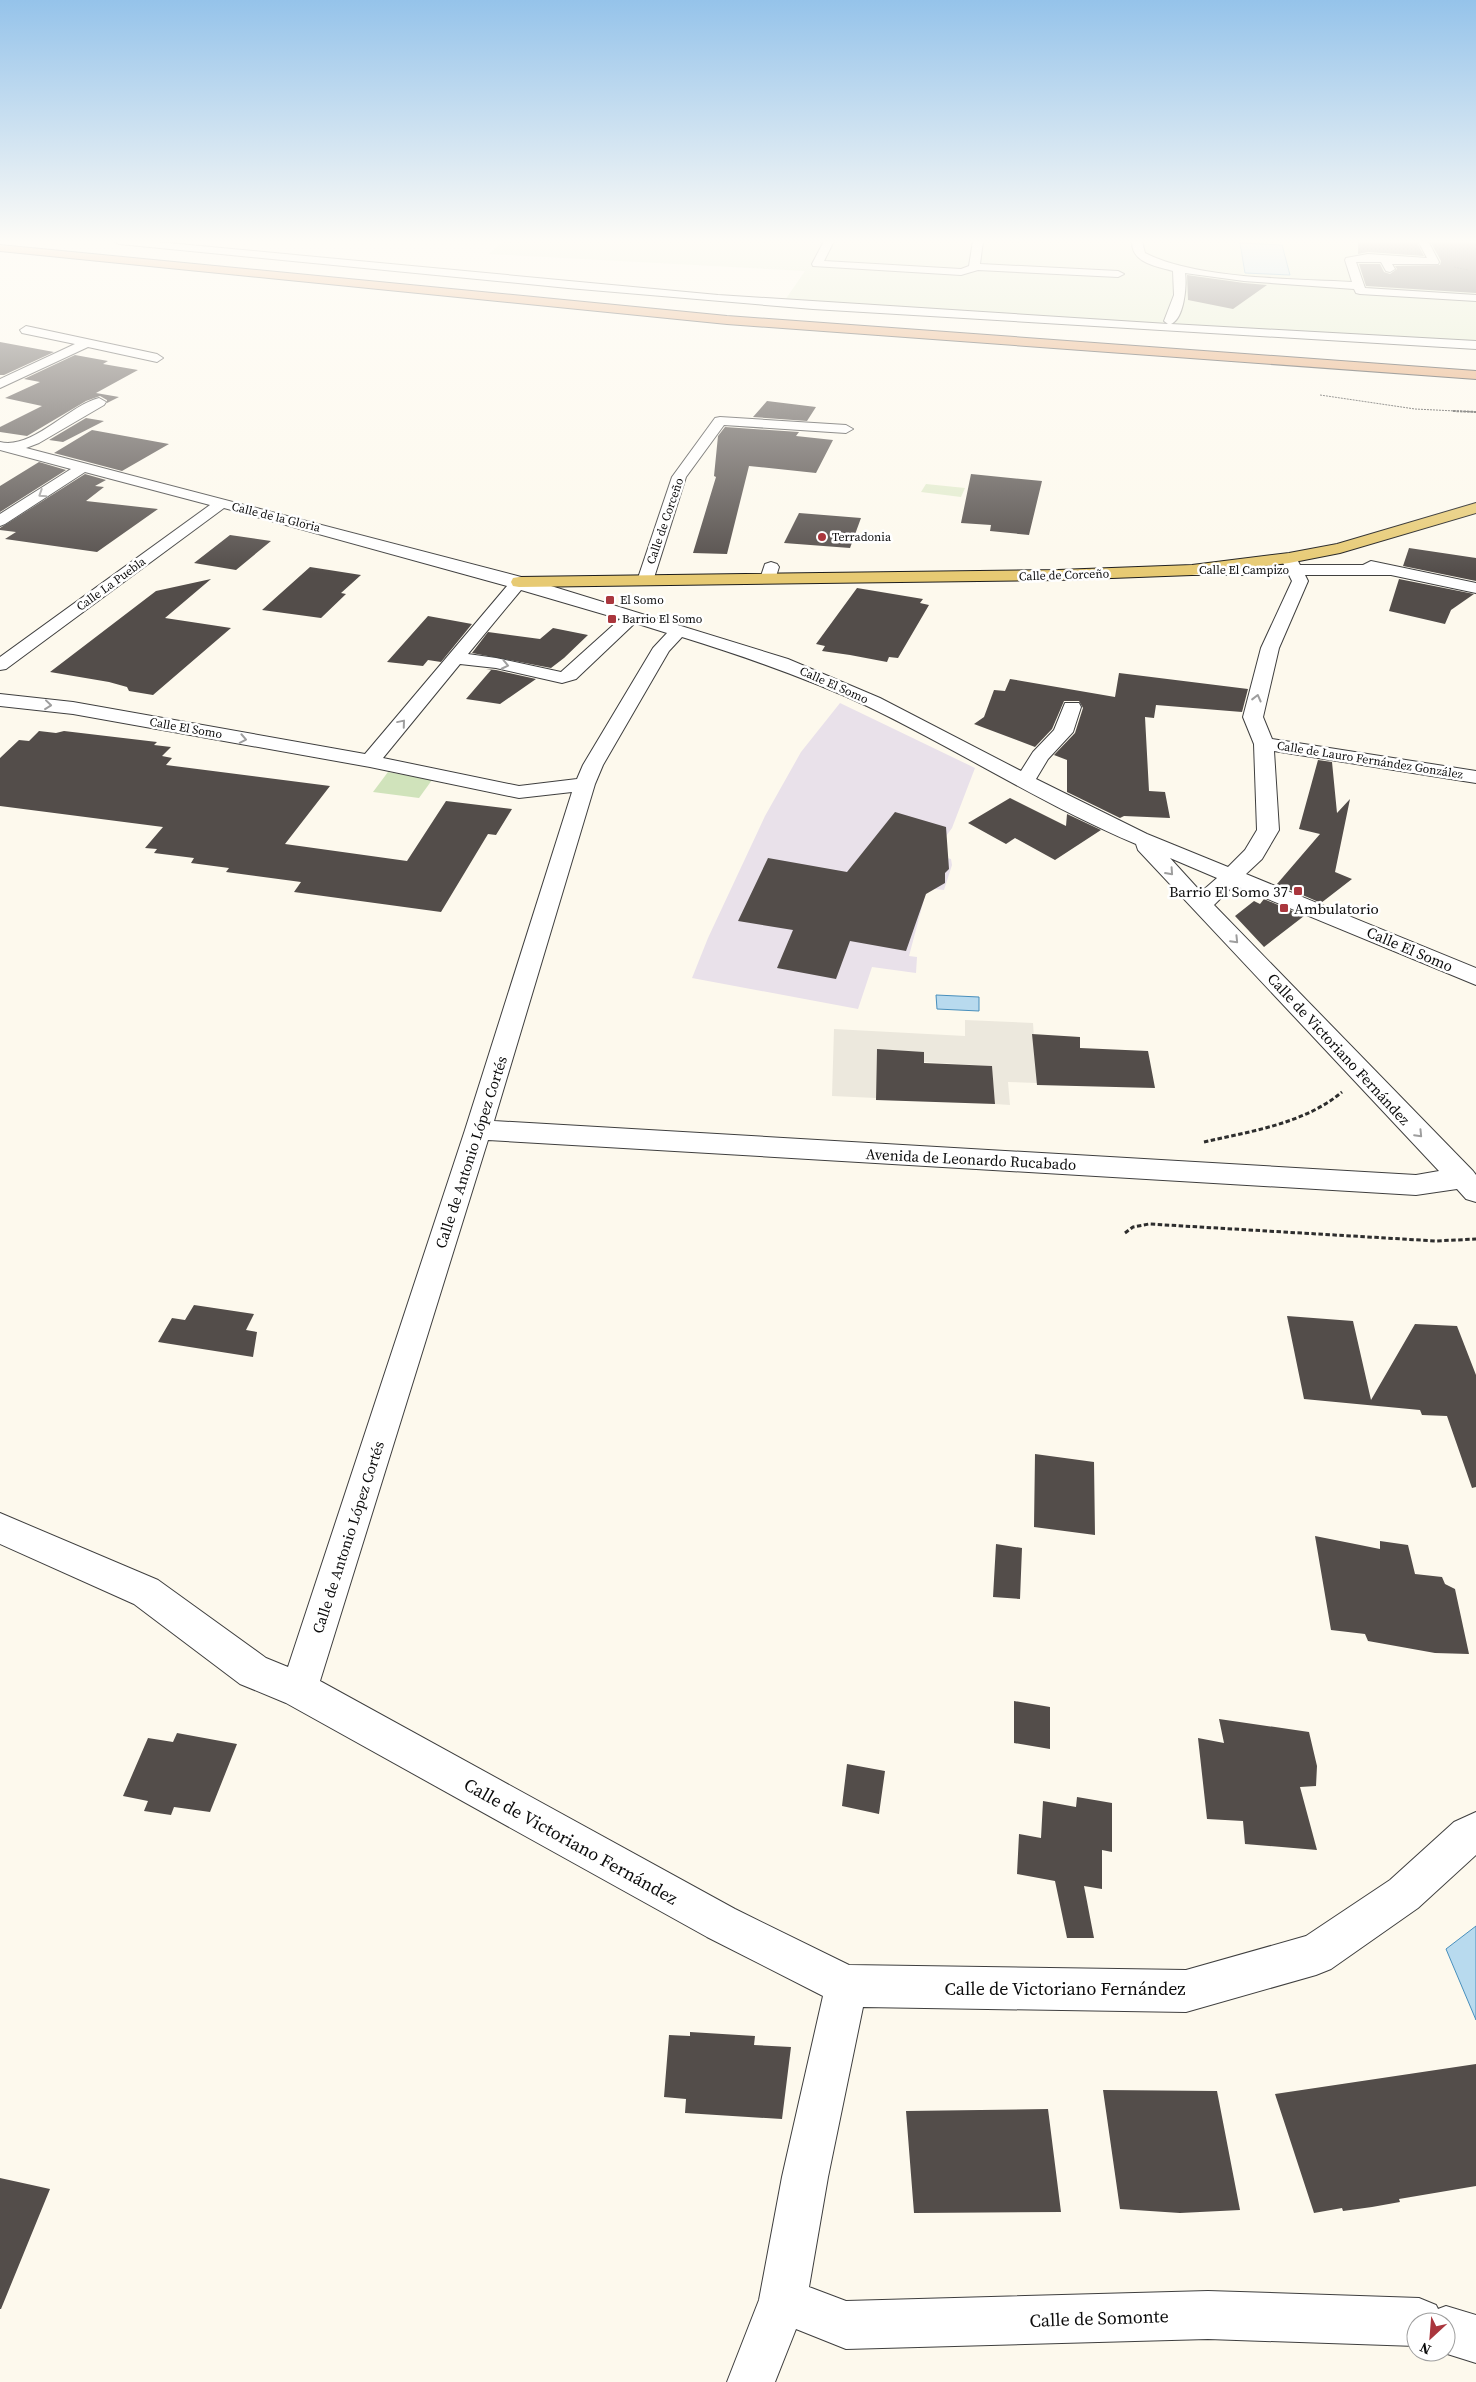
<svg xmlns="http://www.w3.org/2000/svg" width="1476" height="2382" font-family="'Source Serif 4',serif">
<rect width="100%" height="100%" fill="#fdf9ed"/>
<path fill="#e9e1ea" d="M840,703L975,768L952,828L933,854L951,859L952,865L944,890L927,888L909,956L917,957L916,973L872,967L858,1009L692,978L708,938L765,816L801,752Z"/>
<path fill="#d0e3bb" d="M388,772L432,780L419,798L373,792Z"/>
<path fill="#e1ebcc" d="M503,241H1476V344L785,300L805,271L489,254Z
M926,484L965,488L961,497L921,492Z"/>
<path fill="#ece8dd" d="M965,1020L1033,1023L1037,1083L1008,1082L1010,1105L995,1104L992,1066L924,1062V1052L906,1051L877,1050L876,1098L832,1096L834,1029L965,1036Z"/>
<path fill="#b8daee" stroke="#488fbc" d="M1240,243L1282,245L1290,275L1245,273Z
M936,995L979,997V1011L937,1009Z
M1476,1926V2020L1446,1949Z"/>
<path fill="#534d4a" d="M1358,241H1416L1424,256L1368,252L1358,254Z
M1430,241H1476V293L1366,286L1359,264H1380L1384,272L1390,274L1397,269L1395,266L1440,265L1441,261Z
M1187,275L1244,283L1267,285L1233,309L1188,300Z
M0,342L54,352L4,375H0Z
M75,355L108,361L103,364L138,370L96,393L119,397L107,403V400L100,396L86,401L27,436L0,432V427L42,406L5,398L40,382L24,379Z
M767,401L816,407L807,421L753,417Z
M86,418L104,421L63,442L49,440Z
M725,427L799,432L796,436L833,440L816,473L749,466L727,554L693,553L716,477L714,476L718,436Z
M92,430L169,444L122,471L54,453Z
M39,462L66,470L0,512V486Z
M85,474L106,480L95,486L104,487L86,501L158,509L97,552L5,539L16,532L0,530V528Z
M971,474L1042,481L1029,535L990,531L991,525L961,523Z
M799,513L861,518L850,548L784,543Z
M230,535L271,541L236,570L194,563Z
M1409,548L1476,558V581L1403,566Z
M310,567L361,575L341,593L346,594L321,618L262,610Z
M211,579L165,618L231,628L153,695L129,691L127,687L109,682L50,672L156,591Z
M1399,579L1474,594L1451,610L1445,624L1389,611Z
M857,588L923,599L920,603L929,605L898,658L889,657L887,662L850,655L822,651L825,646L816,644Z
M428,616L472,624L441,662L428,660L423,666L387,662Z
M553,628L588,635L564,658L551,668L472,653L488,632L540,639Z
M486,669L496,670L536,679L500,704L466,699L491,670Z
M1119,673L1248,689L1242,712L1156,705L1154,718L1145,717L1149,791L1165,792L1170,818L1124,816L1120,818L1067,792V760L1054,755L1075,733L1083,708L1079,701H1064L1052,729L1035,747L974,724L984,717L994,690L1005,691L1010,679L1115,697Z
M39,731L56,733L64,731L157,742L154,745L171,747L162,756L172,758L166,765L330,786L285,844L407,861L446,801L512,809L496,835L488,834L441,912L294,892L301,882L226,872L229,868L191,863L194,858L154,853L157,849L145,848L163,827L0,806V758L19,740L29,741Z
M1318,760L1332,762L1337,813L1350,799L1335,872L1352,879L1321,903L1277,884L1320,834L1299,829Z
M1010,798L1066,826L1067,814L1101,830L1055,860L1015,838L1006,844L968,823Z
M895,812L946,827L949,869L945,873V883L926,894L906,951L850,941L836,979L777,968L793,930L738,921L768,858L847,872Z
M1264,899L1304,916L1264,947L1235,916L1254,901L1260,904Z
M1032,1034L1080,1037V1048L1148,1051L1155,1088L1037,1085Z
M877,1049L924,1052V1063L992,1066L995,1104L876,1100Z
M194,1305L254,1314L246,1330L257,1332L253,1357L158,1342L172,1318L185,1320Z
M1287,1316L1353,1321L1371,1400L1415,1324L1457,1326L1476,1375V1487L1472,1488L1447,1416L1422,1415L1420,1410L1304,1399Z
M1035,1454L1094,1462L1095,1535L1034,1527Z
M1315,1536L1380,1549V1541L1408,1545L1415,1574L1442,1577L1445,1584L1455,1589L1469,1654L1435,1653L1368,1641L1365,1634L1331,1630Z
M996,1544L1022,1548L1020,1599L993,1597Z
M1014,1701L1050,1707V1749L1014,1743Z
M1219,1719L1309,1732L1317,1766L1316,1786L1300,1787L1317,1850L1245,1844L1243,1821L1207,1819L1198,1738L1224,1743Z
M177,1733L237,1744L210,1812L174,1807L171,1815L144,1811L148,1801L123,1796L148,1738L173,1742Z
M847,1764L885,1771L879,1814L842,1806Z
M1077,1797L1112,1803V1852L1102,1850V1889L1084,1886L1094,1938H1067L1055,1881L1017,1874L1019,1834L1041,1838L1043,1801L1076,1807Z
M690,2032L755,2036L754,2045L791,2047L782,2119L685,2113L686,2099L664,2097L669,2035L690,2036Z
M1476,2064V2186L1399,2199L1400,2202L1372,2207L1343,2211L1342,2208L1314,2213L1275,2094Z
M1103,2090L1217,2091L1240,2210L1180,2213L1120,2209Z
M1048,2109L1061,2212L914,2213L906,2111Z
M0,2178L50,2189L1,2309H0Z"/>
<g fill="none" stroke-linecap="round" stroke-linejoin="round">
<g stroke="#3f3f3f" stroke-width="2">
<path id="minor" d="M114,241H147L718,295L1168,324L1164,321L1174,295L1173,271C1156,266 1131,263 1132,241H1142L1145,253C1195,279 1294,279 1352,282L1345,260L1346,258L1368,254L1427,258L1418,241H1428L1439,262L1438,264H1392L1395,269L1390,272L1386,271L1381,262H1356L1365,288L1476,295V301L1360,294L1356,293L1354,289L1244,281L1185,273C1187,286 1184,319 1171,324L1476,341V349L813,309L568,288L119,244Z
M824,241H834L824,261L961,269L969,266L973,241H983L980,264L1118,271L1124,274L1118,277L978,270L961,275L813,266L812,264Z
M26,326L157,354L163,358L157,362L88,347L0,388V379L75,344L22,333L20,330Z
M99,398L106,402L104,405L39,443L26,448L525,578L788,659L880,698L1021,771L1033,752L1054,730L1065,703H1079L1081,707L1073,732L1048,759L1036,779L1147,834L1228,867L1245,850L1257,830L1254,744L1243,717L1261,648L1292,581L1289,575H1192L1186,573L1184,570L1186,567L1284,565L1281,558L1283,555H1295L1300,565H1363L1371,561L1476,583V593L1391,575H1305L1308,581L1279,648L1263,717L1272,739L1476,771V783L1274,751L1279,830L1262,859L1246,874L1476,968V985L1234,885L1214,905L1473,1171L1476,1175V1202L1466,1199L1457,1189L1416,1195L488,1140L320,1681L735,1909L849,1965L1186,1970L1306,1936L1390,1880L1454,1822L1476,1812V1855L1418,1908L1331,1969L1316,1975L1186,2012L863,2007L828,2177L809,2287L846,2301L1208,2291L1419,2298L1436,2305L1438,2309L1446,2306L1476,2315V2363L1441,2352H1446V2322H1416V2346L1208,2339L846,2349L796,2329L775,2382H727L759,2300L782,2177L823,1996L707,1937L286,1703L240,1684L134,1604L0,1544V1513L158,1580L266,1658L288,1667L465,1130L572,792L519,798L370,767L73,714L0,706V694L73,702L365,754L507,586L224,508L6,669L0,670V657L210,505L85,472L5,524L0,526V514L71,469L0,450V442C32,450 68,406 99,398ZM521,590L620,619L561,672L496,658L468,654ZM635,623L667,633L653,648L583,765L577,779L519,786L383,758L460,664L496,668L562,683L576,679ZM682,637C746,657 807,678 867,706C957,749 1043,805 1136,844L1138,850L1439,1171L1416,1175L494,1121L595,784L603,765L669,651ZM1170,858L1217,878L1201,892Z
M720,417L846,425L853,429L846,433L724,425L686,477L653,581L651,585H639L637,581L672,477L715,418Z
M771,562L777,564L779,567L774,583H762L760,579L765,564Z"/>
</g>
<g stroke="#1d1d1d" stroke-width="2">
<path id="major" d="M1476,503V513L1340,553L1289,563L1192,575L1058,580L519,587L513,586L511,582L513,578L519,577L1058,570L1192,565L1289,553L1337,544Z"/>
</g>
<g stroke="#1d1d1d" stroke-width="2">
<path id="highway" d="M0,245L727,316L1476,371V379L727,324L0,251Z"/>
</g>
<path stroke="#2e2e2e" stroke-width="1" stroke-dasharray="2 1" stroke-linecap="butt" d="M1454,267L1468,270
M1320,395L1415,409L1476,412"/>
<path stroke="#2e2e2e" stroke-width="2" stroke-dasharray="2.5 1" stroke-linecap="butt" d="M1453,411L1476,412"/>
<path stroke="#2e2e2e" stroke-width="3" stroke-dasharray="4.5 2.5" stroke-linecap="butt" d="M1204,1142C1251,1131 1304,1124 1342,1092
M1125,1233L1133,1227L1149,1224L1436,1241L1476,1239"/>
<use href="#minor" fill="#fff" fill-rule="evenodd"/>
<use href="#major" fill="#e7ca73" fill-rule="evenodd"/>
<use href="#highway" fill="#e29d66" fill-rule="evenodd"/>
</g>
<defs><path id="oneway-chevron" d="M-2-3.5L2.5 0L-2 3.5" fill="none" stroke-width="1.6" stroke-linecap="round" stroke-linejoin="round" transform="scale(1.25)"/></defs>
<g stroke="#9e9e9e">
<use href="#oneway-chevron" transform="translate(42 494) rotate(147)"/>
<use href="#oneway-chevron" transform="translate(505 665) rotate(12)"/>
<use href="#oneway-chevron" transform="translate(1257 698) rotate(-76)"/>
<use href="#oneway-chevron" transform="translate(48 705) rotate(6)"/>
<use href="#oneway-chevron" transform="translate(402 723) rotate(-50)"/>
<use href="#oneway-chevron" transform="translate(243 739) rotate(11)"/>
<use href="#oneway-chevron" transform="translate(1170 872) rotate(48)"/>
<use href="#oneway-chevron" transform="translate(1235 940) rotate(46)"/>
<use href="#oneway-chevron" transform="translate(1419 1134) rotate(46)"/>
</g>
<linearGradient id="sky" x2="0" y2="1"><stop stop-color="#95c3ea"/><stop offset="0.42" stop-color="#fefcf7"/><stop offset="1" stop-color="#fefcf7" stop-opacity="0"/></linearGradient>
<rect width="1476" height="574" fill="url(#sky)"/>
<g fill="#aa363d" stroke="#fff" stroke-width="2">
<circle cx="822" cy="537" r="5"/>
<rect x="605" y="595" width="10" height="10" rx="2.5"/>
<rect x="607" y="614" width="10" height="10" rx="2.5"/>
<rect x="1293" y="886" width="10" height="10" rx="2.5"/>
<rect x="1279" y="903" width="10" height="10" rx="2.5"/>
</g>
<g text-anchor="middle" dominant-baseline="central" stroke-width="5" stroke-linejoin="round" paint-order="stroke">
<g font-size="12" fill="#0c0c0c" stroke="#fff">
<text transform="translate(276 517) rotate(14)">Calle de la Gloria</text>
<text transform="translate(665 521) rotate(-71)">Calle de Corceño</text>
<text x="1244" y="570">Calle El Campizo</text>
<text transform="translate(1064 575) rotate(-2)">Calle de Corceño</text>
<text transform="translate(111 584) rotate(-36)">Calle La Puebla</text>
<text transform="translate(834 685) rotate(24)">Calle El Somo</text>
<text transform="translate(186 728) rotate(10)">Calle El Somo</text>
<text transform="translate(1370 760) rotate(9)">Calle de Lauro Fernández González</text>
</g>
<g font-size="12" fill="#0c0c0c" stroke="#fff" text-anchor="start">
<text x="832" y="537">Terradonia</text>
<text x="620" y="600">El Somo</text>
<text x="622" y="619">Barrio El Somo</text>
</g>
<g font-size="15" fill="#0c0c0c" stroke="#fff" text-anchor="end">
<text x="1288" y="891">Barrio El Somo 37</text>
<text x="1294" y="908" text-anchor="start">Ambulatorio</text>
</g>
<g font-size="15" fill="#0c0c0c" stroke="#fff">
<text transform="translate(1410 949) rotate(23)">Calle El Somo</text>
<text transform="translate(1339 1049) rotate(47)">Calle de Victoriano Fernández</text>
<text transform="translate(471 1152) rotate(-72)">Calle de Antonio López Cortés</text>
<text transform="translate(971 1159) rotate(3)">Avenida de Leonardo Rucabado</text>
<text transform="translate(348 1537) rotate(-72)">Calle de Antonio López Cortés</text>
</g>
<g font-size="18" fill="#0c0c0c" stroke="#fff">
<text transform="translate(571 1841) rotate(29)">Calle de Victoriano Fernández</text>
<text x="1065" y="1988">Calle de Victoriano Fernández</text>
<text transform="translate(1099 2318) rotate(-2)">Calle de Somonte</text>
</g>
</g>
<g transform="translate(1431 2337) rotate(206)"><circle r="24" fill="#ffffff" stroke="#9e9e9e"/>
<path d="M0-4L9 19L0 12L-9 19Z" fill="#aa363d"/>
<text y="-8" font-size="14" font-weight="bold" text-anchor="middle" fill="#0c0c0c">N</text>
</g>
</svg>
